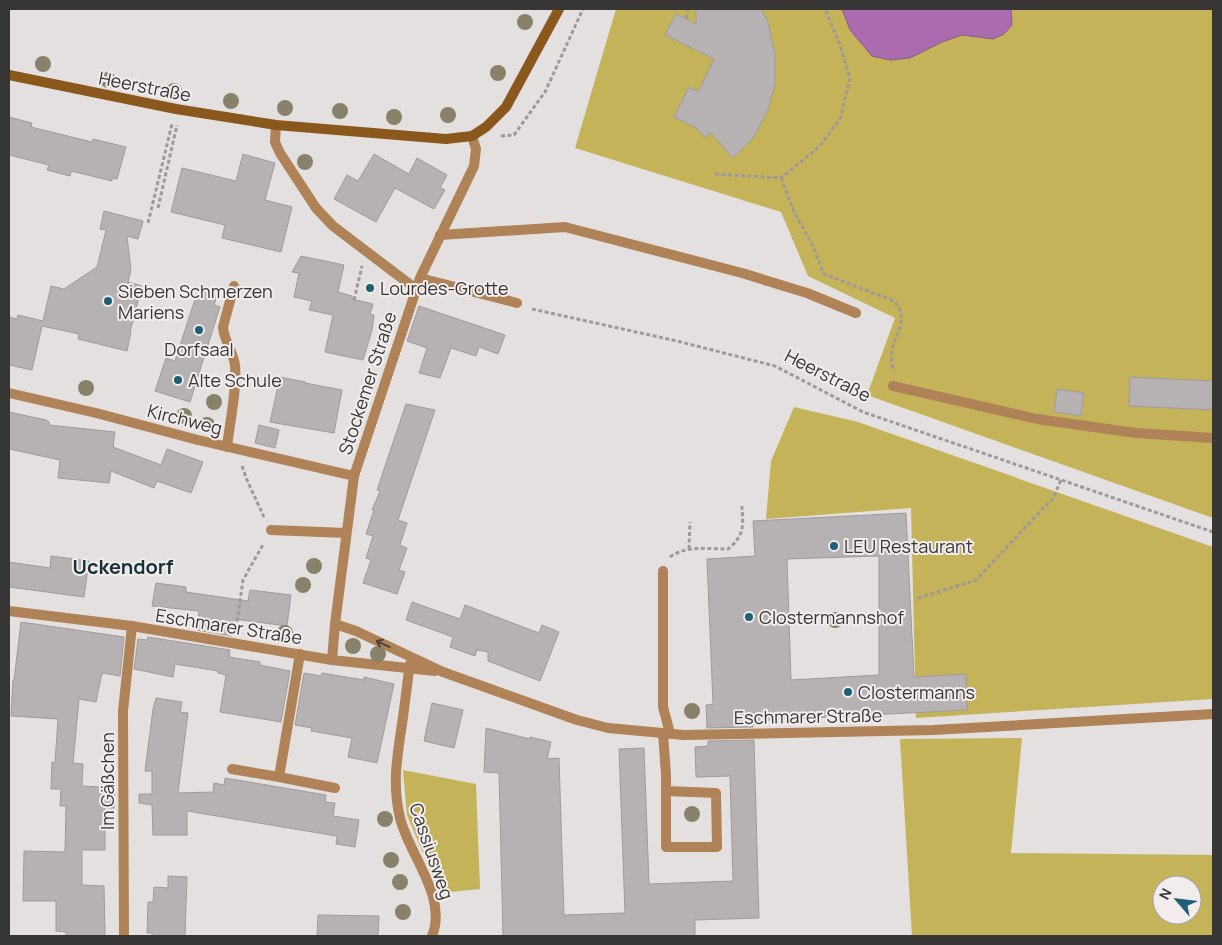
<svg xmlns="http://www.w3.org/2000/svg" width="1222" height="945" font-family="Manrope,sans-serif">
<rect width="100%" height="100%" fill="#e4e0df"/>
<path fill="#c5b359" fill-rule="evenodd" d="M616,9H1213V518L867,395L895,318L808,276L781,212L575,148Z
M794,407L858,422L1213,547V699L916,718L911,508L766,519L771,461Z
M1022,738L1011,853L1213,855V936H912L900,739ZM1162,885H1192V915H1162Z
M403,770L476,784L480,889L440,893L407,815Z"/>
<path fill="#aa6cae" stroke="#885c8a" d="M842,9H1011L1012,25L1004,34L993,39L962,35L942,42L910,58L890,60L872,56L850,30Z"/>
<path fill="#b6b2b3" stroke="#9f9b9c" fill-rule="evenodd" d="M696,9H762L768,23L775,55V84L768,110L754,137L733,158L710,132L705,138L696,128L674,117L689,87L698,92L714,59L665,35L676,14L696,24Z
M9,117L32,123L31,127L92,142L93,139L126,147L117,179L112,178V181L71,171L70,176L47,170L49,165L9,155Z
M243,154L275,163L265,200L292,207L281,252L222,238L225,225L171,212L182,168L236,181Z
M374,154L409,174L417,158L447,175L440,188L445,190L434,209L395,188L376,222L334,199L347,175L358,181Z
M104,211L143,221L138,239L127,236L131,270L128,282L142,286L130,332H131L127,351L78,339L79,334L42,326L32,370L9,365V317L17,319L18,315L43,321L51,286L64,289L97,267L106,230L100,229Z
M301,256L344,265L338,292L352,296V299L373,304L370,314L374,315L372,330L363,360L325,352L333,315L309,310L312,301L294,297L299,273L292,272Z
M198,290L217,296L214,305L220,307L190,402L155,391L166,358L175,361Z
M419,306L505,335L498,354L479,347L476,356L451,348L440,378L419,373L427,348L407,341Z
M280,377L305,382V383L342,390L334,433L270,422Z
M1130,377L1213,381V410L1129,406Z
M1057,389L1084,393L1081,416L1054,412Z
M406,404L435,410L398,520L407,523L400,545L407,548L399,570L405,572L397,594L363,583L371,560L366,558L373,536L366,534L374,510H372L380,491L377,490Z
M9,412L46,420L49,422V425L115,432L113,447L161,465L167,449L203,462L191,493L157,481L154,488L111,471L109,483L58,478L60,460L9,449Z
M259,425L279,430L275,448L255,443Z
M906,513L914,677L966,674L967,710L753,721V727L707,728L706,705L713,704L707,559L755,556L753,521ZM879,556V675L791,680L787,559Z
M51,556L89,561L84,597L9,587V562L50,568Z
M156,583L186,587V592L248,601L250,590L291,595L287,626L234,619L232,636L197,630L199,611L152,606Z
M412,602L460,619L465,605L539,633L542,625L559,632L540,681L488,661V652L477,650L475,656L450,647L453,637L406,620Z
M21,622L124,637L120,676L102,673L96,702L79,699L73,763L83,764L82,786L115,788L114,808H105V850H82V885L104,886L105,936H66V932L56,931V901H23L24,851L65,852L66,806H60L61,789H51L52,762L55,763L58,719L11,716L13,680H14Z
M148,637L230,650L229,657L260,662V665L290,671L281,722L220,712L226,675L218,673V671L175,664L173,677L134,669L138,639L147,640Z
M304,673L321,676L322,673L364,680V677L394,684L377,763L348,757L352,738L311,731L312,728L295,725Z
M156,698L182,702L180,712L188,713L178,793L213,792L214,783L224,785L225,778L326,795L325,802L335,803L333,816L359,820L355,847L336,844L337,836L187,811V835H153L152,805L139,803V794H152V771H145L153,709Z
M432,703L463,710L454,748L424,741Z
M486,728L530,739V737L551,742L547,759L559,758L564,915L625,913L619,749L644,748L649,884L733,881L730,776L696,777L695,747L708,746V741L754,740L759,918L695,920V936H503L499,773L484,772Z
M168,876L187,877L185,936H152V933H147L148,902H153L154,887L168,888Z
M318,915L379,916L378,936H317Z"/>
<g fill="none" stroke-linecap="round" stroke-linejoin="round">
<path stroke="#9d9a99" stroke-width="3" stroke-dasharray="4 2.5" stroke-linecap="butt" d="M686,19L688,9
M501,136L514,135L545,92L583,9
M715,174L781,178L819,147L840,119L850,78L839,42L825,9
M781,178L795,214L811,242L824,274L894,301C910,318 896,332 892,350C891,357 892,364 893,371
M158,208L177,125
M148,223L172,124
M354,300L362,266
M532,309L677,341L775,366L863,412L1213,532
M242,466L247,480L264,517
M689,549L690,522
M670,557C686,545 709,549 728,549C745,535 743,526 742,506
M918,598L976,580L1053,498L1061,480
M236,628L243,580L264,543"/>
<path stroke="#af8257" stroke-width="10" d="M440,235L565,227L742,273L807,293L856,313
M893,386L1037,419L1136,433L1213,438
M227,447C230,421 237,390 235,365C233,351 224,341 223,327L234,286
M271,530L346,533
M663,571V707L670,733
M663,733L666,775V847H717L716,793L666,791
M232,769L279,777L300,654
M279,777L335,788"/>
<path stroke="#af8257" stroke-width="10" d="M276,125L275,142L280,153L316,208L333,226L416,289
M420,278L517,303
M9,393L96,413L198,440L354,476
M9,611L132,626L332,660L435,671
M335,624L356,631L443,672L577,720L608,728L684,735L933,730L1213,714
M332,660L335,624L354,476L420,278L474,166L476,149L472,136
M410,664C407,684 405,704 402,724C397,758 392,784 400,818C409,855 448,897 432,936
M124,936L123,711L132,626"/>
<path stroke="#8a571d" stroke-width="10" d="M9,75L176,109L276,125L446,139L472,136L486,127L506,107L559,9"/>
</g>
<g fill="#88826a">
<circle cx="525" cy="22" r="8"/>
<circle cx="43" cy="64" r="8"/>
<circle cx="498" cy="73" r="8"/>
<circle cx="108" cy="80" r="8"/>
<circle cx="174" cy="91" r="8"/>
<circle cx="231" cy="101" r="8"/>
<circle cx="285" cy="108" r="8"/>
<circle cx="340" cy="111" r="8"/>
<circle cx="448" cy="115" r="8"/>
<circle cx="394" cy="117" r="8"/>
<circle cx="305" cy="162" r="8"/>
<circle cx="86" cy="388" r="8"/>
<circle cx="214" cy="402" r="8"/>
<circle cx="184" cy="416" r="8"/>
<circle cx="207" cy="425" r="8"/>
<circle cx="314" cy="566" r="8"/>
<circle cx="303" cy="585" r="8"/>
<circle cx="835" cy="620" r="8"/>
<circle cx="285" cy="633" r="8"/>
<circle cx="353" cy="646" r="8"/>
<circle cx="378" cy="654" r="8"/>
<circle cx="692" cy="711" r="8"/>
<circle cx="692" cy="814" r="8"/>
<circle cx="385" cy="819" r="8"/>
<circle cx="391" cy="860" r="8"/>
<circle cx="400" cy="882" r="8"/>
<circle cx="403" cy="912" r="8"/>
</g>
<defs><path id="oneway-shaft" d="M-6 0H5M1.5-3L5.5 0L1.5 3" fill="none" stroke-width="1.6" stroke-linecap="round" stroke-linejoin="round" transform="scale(1.25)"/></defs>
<use stroke="#4f453c" href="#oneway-shaft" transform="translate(383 644) rotate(-155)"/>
<g fill="#205f75" stroke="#f2edec" stroke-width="2">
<circle cx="370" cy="288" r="5"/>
<circle cx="108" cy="301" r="5"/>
<circle cx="199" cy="330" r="5"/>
<circle cx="178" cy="380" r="5"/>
<circle cx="834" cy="546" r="5"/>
<circle cx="749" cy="617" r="5"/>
<circle cx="848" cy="692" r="5"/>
</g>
<g text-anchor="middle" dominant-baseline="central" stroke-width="4" stroke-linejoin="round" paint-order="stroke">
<g font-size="18" fill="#373635" stroke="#f2edec">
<text transform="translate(145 86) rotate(11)">Heerstraße</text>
<text transform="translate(828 375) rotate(27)">Heerstraße</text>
<text transform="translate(367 383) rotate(-72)">Stockemer Straße</text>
<text transform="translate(185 419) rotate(14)">Kirchweg</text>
<text transform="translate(229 626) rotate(9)">Eschmarer Straße</text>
<text transform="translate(808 716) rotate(-1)">Eschmarer Straße</text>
<text transform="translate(107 781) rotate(-90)">Im Gäßchen</text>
<text transform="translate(432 851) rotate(71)">Cassiusweg</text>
</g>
<g font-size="18" fill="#373635" stroke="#f2edec" text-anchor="start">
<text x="380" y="288">Lourdes-Grotte</text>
<text x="118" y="291">Sieben Schmerzen<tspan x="118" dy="21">Mariens</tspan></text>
<text x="199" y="349" text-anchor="middle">Dorfsaal</text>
<text x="188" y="380">Alte Schule</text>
<text x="844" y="546">LEU Restaurant</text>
<text x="759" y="617">Clostermannshof</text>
<text x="858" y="692">Clostermanns</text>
</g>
<g font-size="20" font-weight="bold" fill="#14313c" stroke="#f2edec">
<text x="123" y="566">Uckendorf</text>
</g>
</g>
<rect width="1222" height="945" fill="none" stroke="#373635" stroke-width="20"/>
<g transform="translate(1177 900) rotate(298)"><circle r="24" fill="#f2edec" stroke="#a7a4a3"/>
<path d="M0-4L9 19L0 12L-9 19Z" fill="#205f75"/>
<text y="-8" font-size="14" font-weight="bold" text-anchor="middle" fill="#373635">N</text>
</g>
</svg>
